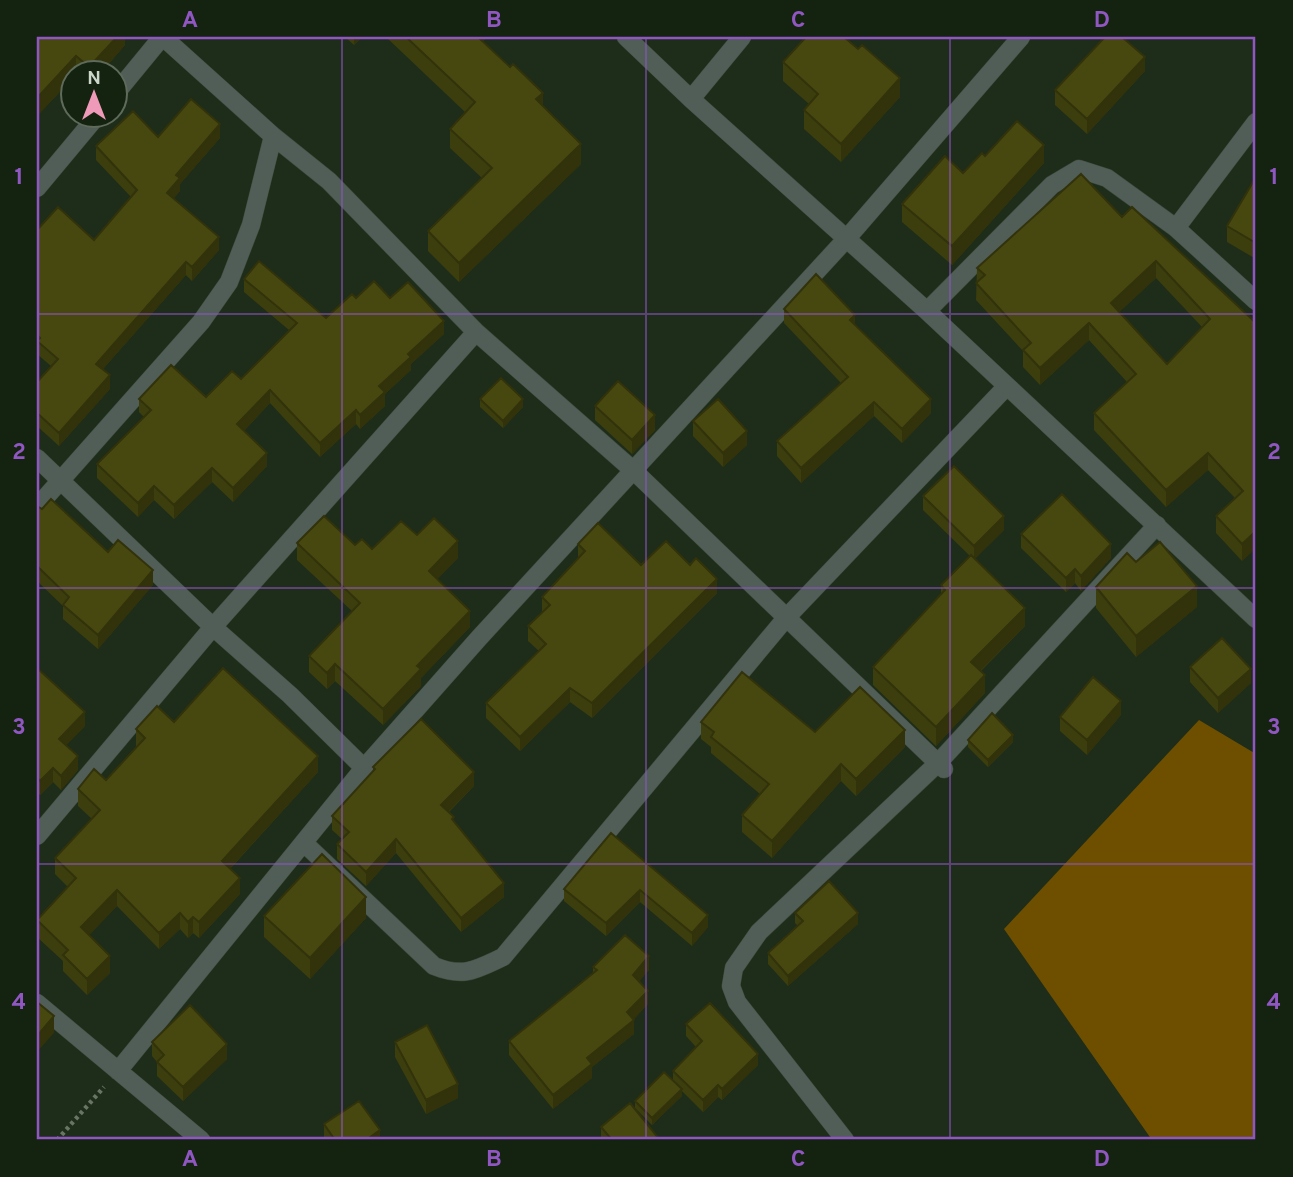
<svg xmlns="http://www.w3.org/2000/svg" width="1293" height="1177" font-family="Overpass,sans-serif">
<rect width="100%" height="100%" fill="#1e2c1a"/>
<path fill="#6e4f00" d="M1199,720L1256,754V1140H1152L1004,929Z"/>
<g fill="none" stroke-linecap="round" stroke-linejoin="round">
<g stroke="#3a4736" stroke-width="19">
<path id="street" d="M163,37L273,136L329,181L476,332L634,471L944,769
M626,37L691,99L927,311L1256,619
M116,93L162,37
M691,99L742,37
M37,188L97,116
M1176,228L1256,122
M927,311L1052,185L1079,169L1107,178L1176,228L1256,301
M37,458L213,627L290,695L364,768
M37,507L201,322L229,282L251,225L273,136
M37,836L213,627L476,332
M304,843L434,966C464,978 475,970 503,957L786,618L1007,386
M37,1003L201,1140
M118,1071L364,768L479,638L848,237L1021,37
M845,1140L737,1002L731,986L734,968L759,932L938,763L1157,525"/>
</g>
<path stroke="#687464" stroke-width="4.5" stroke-dasharray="3.5 3.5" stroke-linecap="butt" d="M57,1140L104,1087"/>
<use href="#street" stroke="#515e58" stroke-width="18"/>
</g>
<path fill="#3d3e0e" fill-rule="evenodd" d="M37,37H125V45L100,74H74V77L37,116Z
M345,37H362L354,45Z
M386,37H487L483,41L543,106L581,164L459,282L428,251V231L482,178L450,148V129L465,112Z
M783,62L900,97L841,162L804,129V110L809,104L783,81Z
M1145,71L1087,134L1055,105V90Z
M158,137L220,138L180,184V191L174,198L219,250L192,281L186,275L103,369L110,389L59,446L37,426V382L51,366L37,354V230L94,240L131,197L96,160V146Z
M985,156L1044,163L952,265L902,222V204L963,173Z
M1256,177V259L1227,242V226Z
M1122,217L1256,323V548L1242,561L1216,533V516L1235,498L1208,470L1166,507L1094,430V413L1127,382L1089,340L1040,385L1023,367V351L976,300L977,268ZM1156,278L1202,327L1167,364L1119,312Z
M244,279L326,318L356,298H390L444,334L411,364V370L385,394V406L360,429L356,424L320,457L270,403L244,431L267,466L233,502L212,482L174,519L154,500L138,517L97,478V464L144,417L139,412V399L206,397L241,379L289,330L244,292Z
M784,309L855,325L931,413L902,443L874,416L801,483L777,456V441L841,383L784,323Z
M480,399L523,407L503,428L480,407Z
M595,406L655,430L632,454L595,420Z
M693,421L747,445L723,467L693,436Z
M923,496L1004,530L975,558L1025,626L981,671L985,693L936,746L873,685V667L941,595V585L970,556L923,510Z
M37,506L108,552L153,585L98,649L63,619V606L37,581Z
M1021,534L1111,558L1081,591L1075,583L1066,592L1021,548Z
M417,535L458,558L437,579L470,627L421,678V686L383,725L335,681L327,689L309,672V656L352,611L297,560V543L355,545L372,549Z
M578,544L717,593L592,718L570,702L520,751L486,718V703L539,651L528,641V626L542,612V597L578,559Z
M1136,562L1197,607L1136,657L1096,608V587Z
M1190,667L1251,683L1218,713L1190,682Z
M37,668L85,726L66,745L78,770L61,790L53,782L40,795L37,792Z
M1121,715L1087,755L1060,731V717Z
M174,722L318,772L230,869L240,894L199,938L193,933L188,938L180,929L159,949L117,906L89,935L110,973L87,995L63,971V961L37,937V920L68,887L55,874V858L92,819L78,806V789L106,780L137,747L136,746V729Z
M701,722L815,732L905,747L856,796L841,781L772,858L742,832V815L760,794L711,753V747L701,739Z
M968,740L1013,742L988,767L968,747Z
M373,767L474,786L449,812L454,822L504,897L461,932L396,853L366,886L337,859V844L342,839L332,830V816L373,771Z
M611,833L708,927L692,946L640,902L606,936L564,901V889Z
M795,913L858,924L788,986L768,964V953L798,926L795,923Z
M264,916L366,918L310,979L264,937Z
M593,967L649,970L639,981L648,1004L633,1020L634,1034L592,1067V1078L553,1109L509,1055V1041L593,973Z
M686,1024L758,1065L722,1100L718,1097L703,1112L682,1091V1096L652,1125L635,1108V1101L673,1081V1071L696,1047L686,1036Z
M152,1042L227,1059L183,1101L157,1076V1062L152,1056Z
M395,1042L458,1098L426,1114L395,1057Z
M324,1124L380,1140H325L324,1139Z
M601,1127L660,1140H601Z"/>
<path fill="#32320b" d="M117,37H125V45L100,74H89V67Z
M354,37H362L354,45Z
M473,37H487L473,51Z
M76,56V74H74V77L37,116V98Z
M1145,57V71L1087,134V119Z
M900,78V97L841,162V144Z
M543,93V112L536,99Z
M220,124V138L180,184V191L167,206V193L176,175Z
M581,144V164L459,282V263Z
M1044,145V163L952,265V246Z
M219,237V250L192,281V267Z
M1156,261V278L1111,320V303Z
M186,262V275L96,377V364Z
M855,315V330L850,320Z
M444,321V334L411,364V370L385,394V406L360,429V415L379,386L408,354Z
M1089,323V340L1040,385V368Z
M110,375V389L59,446V433Z
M270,390V403L237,438V424Z
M523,399V407L503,428V421Z
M931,399V413L902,443V429Z
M874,402V416L801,483V468Z
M356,410V424L320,457V443Z
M655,415V430L632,454V440Z
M747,431V445L723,467V453Z
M267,453V466L233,502V488Z
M1208,453V470L1166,507V490Z
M212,468V482L174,519V505Z
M154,486V500L138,517V503Z
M1004,516V530L974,560V546Z
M1256,531V548L1242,561V544Z
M458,541V558L429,588V571Z
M1111,544V558L1081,591V576Z
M1075,569V583L1066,592V578Z
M153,570V585L98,649V635Z
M717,579V593L592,718V703Z
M1197,586V607L1136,657V636Z
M1025,608V626L971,680V662Z
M470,611V627L421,678V686L383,725V709L417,666Z
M335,664V681L327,689V673Z
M1251,669V683L1218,713V698Z
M985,675V693L936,746V727Z
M570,688V702L520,751V737Z
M1121,701V715L1087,755V740Z
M85,712V726L59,753V739Z
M905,730V747L856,796V779Z
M1013,735V742L988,767V760Z
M78,756V770L61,790V776Z
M318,756V772L222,877V861Z
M841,764V781L772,858V841Z
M53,768V782L40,795V781Z
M474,772V786L441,819V805Z
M396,839V853L366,886V872Z
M240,878V894L199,938V922Z
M504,883V897L461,932V918Z
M117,890V906L81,944V927Z
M640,890V902L606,936V923Z
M366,897V918L310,979V958Z
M180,913V929L159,949V933Z
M858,913V924L788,986V976Z
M708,915V927L692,946V933Z
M193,917V933L188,938V922Z
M110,956V973L87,995V979Z
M649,956V970L633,989V975Z
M648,991V1004L631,1022L634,1020V1034L592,1067V1078L553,1109V1095L627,1012Z
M54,1016V1033L37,1052V1036Z
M227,1044V1059L183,1101V1087Z
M758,1054V1065L722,1100V1089Z
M458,1084V1098L426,1114V1100Z
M718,1085V1097L703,1112V1100Z
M682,1089V1096L652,1125V1118Z
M380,1130V1140H366Z"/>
<path fill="#474810" stroke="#32320b" stroke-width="2" fill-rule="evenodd" d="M37,37H117L89,67L76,56L37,98Z
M406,37H478L510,67L513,64L543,93L536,99L581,144L459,263L428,231L492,168L450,129L475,102Z
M806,37H844L858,49L862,45L900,78L841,144L804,110L818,94L783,62Z
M1105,37H1122L1145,57L1087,119L1055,90Z
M191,99L220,124L176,175L180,178L167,193L219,237L192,267L186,262L96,364L110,375L59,433L37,413V382L58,359L37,341L40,338L37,335V230L58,207L94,240L137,190L96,146L133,111L158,137Z
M1017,121L1044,145L952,246L902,204L945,156L963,173L982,153L985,156Z
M1081,174L1122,217L1132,207L1256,323V370L1254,372L1256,374V531L1242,544L1216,516L1243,491L1208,453L1166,490L1094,413L1136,374L1089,323L1040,368L1023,350L1031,343L976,283L985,275L977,268ZM1156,261L1210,319L1167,364L1111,303Z
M1256,177V243L1227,226Z
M259,261L326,318L352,294L356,298L374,281L390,298L408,282L444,321L408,354L411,357L379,386L385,392L360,415L356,410L320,443L270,390L237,424L267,453L233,488L212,468L174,505L154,486L138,503L97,464L151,410L139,399L171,365L206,397L232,371L241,379L297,323L244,279Z
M816,274L855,315L850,320L931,399L902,429L874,402L801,468L777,441L848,377L784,309Z
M501,378L523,399L503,421L480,399Z
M618,381L655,415L632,440L595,406Z
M718,399L747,431L723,453L693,421Z
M954,466L1004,516L974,546L923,496Z
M1062,494L1111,544L1081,576L1075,569L1066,578L1021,534Z
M51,499L108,552L118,540L153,570L98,635L63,605L69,597L37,566V506L42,509Z
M324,516L355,545L362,539L372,549L401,521L417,535L434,518L458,541L429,571L470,611L417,666L421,669L383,709L335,664L327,673L309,656L360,603L297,543Z
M598,523L641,565L666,541L690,565L696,558L717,579L592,703L570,688L520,737L486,703L546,644L528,626L550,605L542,597L585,551L578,544Z
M1160,542L1197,586L1136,636L1096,587L1127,553L1136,562Z
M971,555L1025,608L971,662L985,675L936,727L873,667L945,590L941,585Z
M1222,638L1251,669L1218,698L1190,667Z
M37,668L85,712L59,739L78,756L61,776L53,768L40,781L37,778Z
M223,668L318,756L222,861L240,878L199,922L193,917L188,922L180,913L159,933L117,890L81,927L110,956L87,979L63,955L68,950L37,920L76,878L55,858L100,810L78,789L94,769L106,780L145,738L136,729L157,706L174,722Z
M742,672L815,732L860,687L905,730L856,779L841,764L772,841L742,815L769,784L711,737L714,732L701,722Z
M1093,677L1121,701L1087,740L1060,717Z
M992,713L1013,735L988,760L968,740Z
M421,719L474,772L441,805L454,817L452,819L504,883L461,918L396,839L366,872L337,844L349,832L332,816L375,769L373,767Z
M611,833L708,915L692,933L640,890L606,923L564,889Z
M322,854L366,897L310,958L264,916Z
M829,881L858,913L788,976L768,953L803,921L795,913Z
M625,935L649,956L633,975L648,991L627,1012L634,1020L587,1058L592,1064L553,1095L509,1041L597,970L593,967Z
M37,1002L54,1016L37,1036Z
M710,1003L758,1054L722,1089L718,1085L703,1100L673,1071L702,1041L686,1024Z
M190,1005L227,1044L183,1087L157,1062L164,1055L152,1042Z
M427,1025L458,1084L426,1100L395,1042Z
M664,1072L682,1089L652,1118L635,1101Z
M359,1101L380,1130L366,1140H335L324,1124Z
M630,1103L660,1140H612L601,1127Z"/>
<path fill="none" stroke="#9056c2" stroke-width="2" stroke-opacity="0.55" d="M342,37V1140M646,37V1140M950,37V1140M37,314H1256M37,588H1256M37,864H1256"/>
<rect width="1293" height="1177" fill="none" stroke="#142210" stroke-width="77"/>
<g transform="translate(94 94)"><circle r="33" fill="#142210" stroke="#5e6a5a" stroke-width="2"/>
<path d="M0-5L12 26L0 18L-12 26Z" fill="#ef9ab8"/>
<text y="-10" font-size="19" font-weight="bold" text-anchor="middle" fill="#cdd6ca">N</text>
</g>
<rect x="38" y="38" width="1216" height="1100" fill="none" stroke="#9056c2" stroke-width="2.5"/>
<g font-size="23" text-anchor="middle" font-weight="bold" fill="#9056c2">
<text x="190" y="27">A</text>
<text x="494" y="27">B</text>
<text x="798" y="27">C</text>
<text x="1102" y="27">D</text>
<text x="19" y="184">1</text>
<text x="1274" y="184">1</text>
<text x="19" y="459">2</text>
<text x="1274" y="459">2</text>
<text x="19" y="734">3</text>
<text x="1274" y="734">3</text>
<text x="19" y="1009">4</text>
<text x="1274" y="1009">4</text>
<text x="190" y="1166">A</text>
<text x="494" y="1166">B</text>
<text x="798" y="1166">C</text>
<text x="1102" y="1166">D</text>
</g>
</svg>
